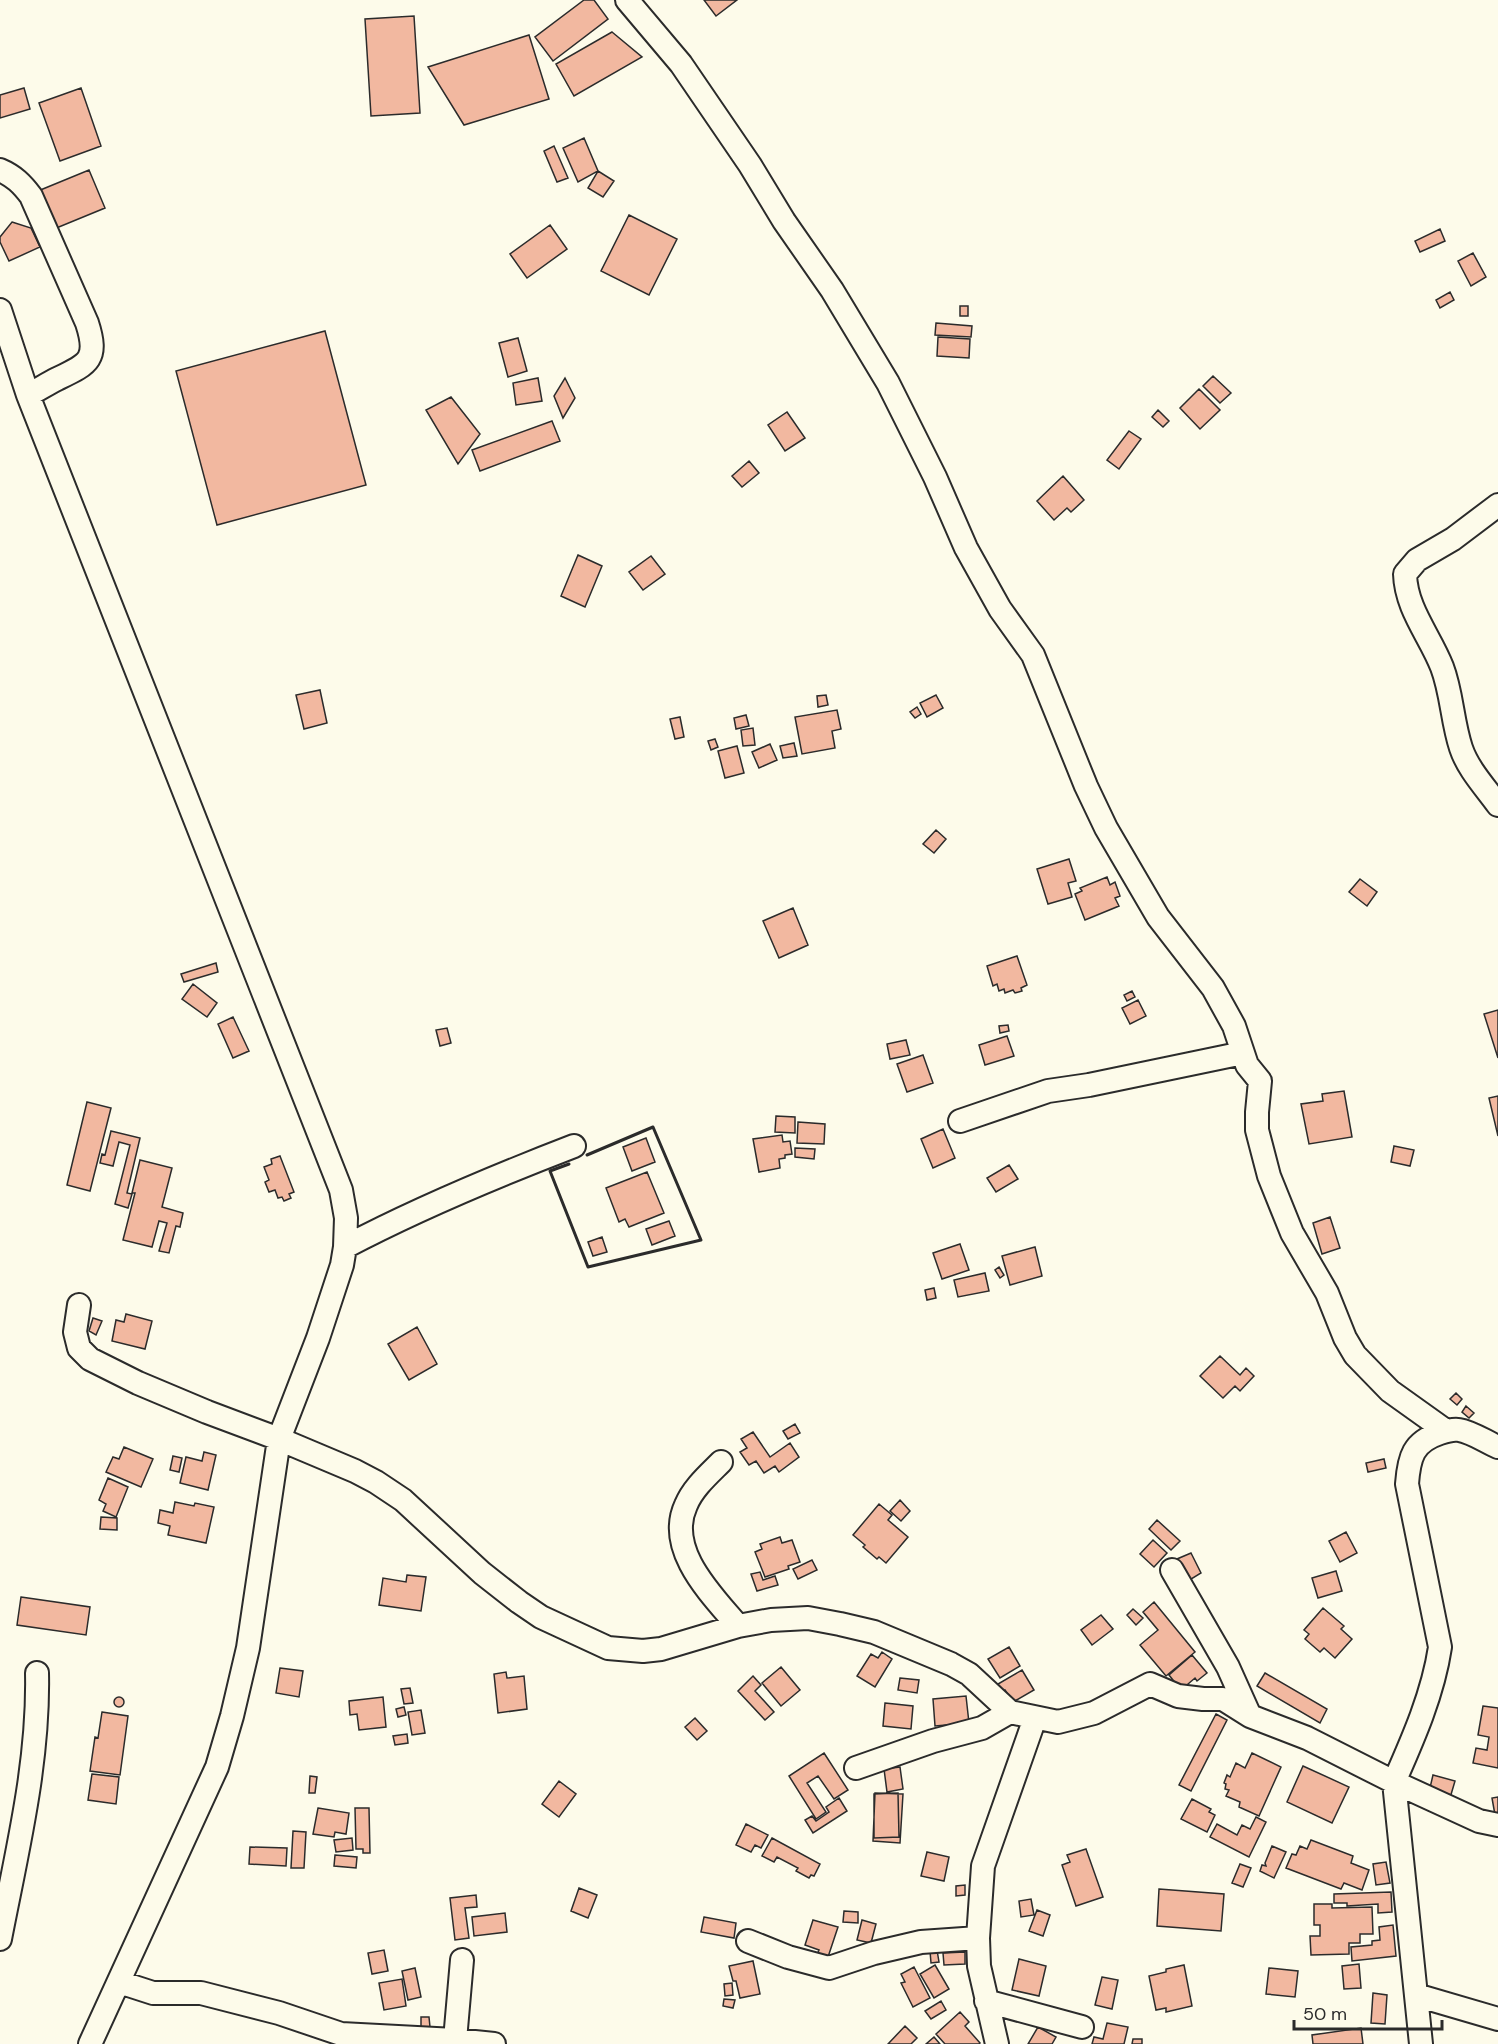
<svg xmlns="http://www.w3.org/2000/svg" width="1498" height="2044" font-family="'DM Sans',sans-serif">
<rect width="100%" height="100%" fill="#fdfbea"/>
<path fill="#f2b8a0" stroke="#2b2b2b" stroke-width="1.5" d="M584,0H594L608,19L553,61L535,37Z
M704,0H737L716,16Z
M414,16L420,113L371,116L365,19Z
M612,32L642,57L574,96L556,64Z
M529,35L549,99L464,125L428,67Z
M24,88L30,109L0,118V95Z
M81,88L101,146L60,161L39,103Z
M584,138L598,171L578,182L563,148Z
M554,146L568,178L557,182L544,151Z
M89,170L105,208L54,229L38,191Z
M598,171L614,181L603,197L588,188Z
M629,215L677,239L649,295L601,271Z
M12,222L31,228L40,247L9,261L0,242V237Z
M550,225L567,249L527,278L510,254Z
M1440,229L1445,241L1420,252L1415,241Z
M1473,253L1486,277L1471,286L1458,261Z
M1450,292L1454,300L1440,308L1436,300Z
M960,306H968V316H960Z
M936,323L972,326L971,337L935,335Z
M325,331L366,485L217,525L176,371Z
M938,337L970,339L969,358L937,356Z
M518,338L527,371L508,377L499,343Z
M1213,376L1231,393L1220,403L1203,386Z
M538,378L542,401L516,405L513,383Z
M565,378L575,398L563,418L554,396Z
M1199,389L1220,410L1200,429L1180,408Z
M451,397L480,434L458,464L426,410Z
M1158,410L1169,421L1163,427L1152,417Z
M787,412L805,438L785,451L768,425Z
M552,421L560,441L480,471L472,450Z
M1129,431L1141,439L1119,469L1107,460Z
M749,461L759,473L742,487L732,476Z
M1063,476L1084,500L1071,512L1067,508L1054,520L1037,501Z
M578,555L602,566L585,607L561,596Z
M651,556L665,574L643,590L629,572Z
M320,690L327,723L304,729L296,695Z
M826,695L828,705L818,707L817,696Z
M936,695L943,708L927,717L920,703Z
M917,707L921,714L915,718L910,712Z
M837,710L841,729L832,731L835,748L802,754L795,717Z
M746,715L749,726L736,729L734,718Z
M680,717L684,737L675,739L670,719Z
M753,728L755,745L743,746L741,730Z
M715,739L718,747L711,750L708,741Z
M794,743L797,756L783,758L780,746Z
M770,744L777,760L759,768L752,752Z
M737,746L744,773L725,778L718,751Z
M936,830L946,839L934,853L923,844Z
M1069,859L1076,881L1068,883L1072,897L1048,904L1037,869Z
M1107,877L1110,885L1115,882L1120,896L1115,898L1119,906L1085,920L1075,894L1082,891L1080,888Z
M1360,879L1377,892L1367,906L1349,892Z
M793,908L808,945L779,958L763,921Z
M1017,956L1027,985L1021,988L1022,991L1015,993L1013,990L1005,993L1004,989L999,991L997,984L993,986L987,966Z
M216,963L218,972L184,982L181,974Z
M193,984L217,1003L207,1017L182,999Z
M1132,991L1135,997L1127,1001L1124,995Z
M1138,1000L1146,1016L1130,1024L1122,1008Z
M1498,1010V1058L1484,1014Z
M233,1017L249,1051L233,1058L218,1024Z
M1008,1025L1009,1031L1000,1033L999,1026Z
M447,1028L451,1043L440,1046L436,1030Z
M1007,1036L1014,1056L985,1065L979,1045Z
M906,1040L910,1055L890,1059L887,1044Z
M923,1055L933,1083L907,1092L897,1064Z
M1344,1091L1352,1137L1309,1144L1301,1104L1323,1101L1322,1094Z
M1498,1096V1136L1489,1098Z
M87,1102L111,1108L90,1191L67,1185Z
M776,1116L795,1117V1133L775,1132Z
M798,1122L825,1124L824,1144L797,1143Z
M943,1129L955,1158L933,1168L921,1139Z
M111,1131L140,1138L127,1193L132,1194L128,1208L115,1204L130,1145L119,1142L113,1166L100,1163L102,1154L105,1155Z
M782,1135L783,1142L790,1141L792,1154L785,1155V1158L779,1159L780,1168L759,1172L753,1139Z
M646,1138L655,1162L632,1171L623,1147Z
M1394,1146L1414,1150L1410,1166L1391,1162Z
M795,1148L815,1149L814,1159L795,1157Z
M280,1156L294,1192L289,1194L291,1198L284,1201L282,1197L278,1198L275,1190L269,1192L265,1182L269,1180L264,1167L272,1164L271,1159Z
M140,1160L172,1168L162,1207L183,1213L180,1227L176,1226L169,1253L159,1251L167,1223L159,1221L152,1247L123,1240L135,1193H132Z
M1009,1165L1018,1179L996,1192L987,1178Z
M647,1172L664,1213L629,1227L625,1219L619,1222L606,1188Z
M1330,1217L1340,1248L1322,1254L1313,1223Z
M669,1221L675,1236L652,1245L646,1229Z
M602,1237L607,1252L593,1256L588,1242Z
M960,1244L969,1270L942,1279L933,1253Z
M1035,1247L1042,1276L1010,1285L1002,1256Z
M999,1267L1004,1275L1000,1278L995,1270Z
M985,1273L989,1291L958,1297L954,1280Z
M934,1288L936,1298L927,1300L925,1290Z
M126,1314L152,1321L145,1349L112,1341L116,1320L124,1322Z
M93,1318L102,1321L96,1335L89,1331Z
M417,1327L437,1364L409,1380L388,1344Z
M1220,1356L1240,1375L1246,1368L1254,1376L1240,1391L1235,1386L1223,1398L1200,1376Z
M1456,1393L1462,1399L1457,1405L1450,1399Z
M1466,1406L1474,1413L1469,1418L1462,1412Z
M795,1424L800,1433L788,1439L783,1431Z
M753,1432L770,1457L790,1443L799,1457L779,1472L775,1466L764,1473L756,1461L749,1465L740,1452L747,1448L741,1439Z
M124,1447L153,1459L141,1487L106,1472L113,1457L119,1459Z
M204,1452L216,1455L208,1490L180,1483L186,1457L202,1461Z
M173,1456L182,1458L179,1472L170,1470Z
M1384,1459L1386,1468L1368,1472L1366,1463Z
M108,1478L128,1487L116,1517L103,1511L106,1504L99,1500Z
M900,1500L910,1511L901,1521L890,1511Z
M175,1502L194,1506L195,1503L214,1507L206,1543L168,1535L170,1526L158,1523L160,1510L173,1513Z
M879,1504L892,1515L888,1520L908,1537L886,1563L879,1557L877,1559L863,1547L865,1545L853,1535Z
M101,1517L117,1518V1530L100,1529Z
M1157,1520L1180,1541L1171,1550L1149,1529Z
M1346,1532L1357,1553L1340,1562L1329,1541Z
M780,1537L782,1543L792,1540L800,1562L788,1566L789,1569L765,1577L755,1552L762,1549L760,1544Z
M1153,1540L1167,1553L1154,1567L1140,1554Z
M1191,1553L1201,1573L1188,1581L1177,1559Z
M812,1560L817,1570L798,1579L793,1569Z
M1336,1571L1342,1591L1318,1598L1312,1578Z
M760,1572L763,1580L775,1576L778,1585L757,1591L751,1574Z
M407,1575L426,1577L421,1611L379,1605L383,1578L406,1582Z
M21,1597L90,1607L86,1635L17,1625Z
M1154,1602L1195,1652L1166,1676L1140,1645L1158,1630L1143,1612Z
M1323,1608L1344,1626L1341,1629L1352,1639L1335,1658L1324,1648L1320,1652L1305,1639L1309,1634L1304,1630Z
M1133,1609L1143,1618L1136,1625L1127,1615Z
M1101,1615L1113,1629L1092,1645L1081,1630Z
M1009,1647L1020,1666L1000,1678L988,1659Z
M882,1652L892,1659L875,1687L857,1676L871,1654L878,1658Z
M1192,1655L1207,1673L1197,1681L1195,1678L1181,1690L1169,1675Z
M781,1667L800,1690L781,1706L762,1683Z
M280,1668L303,1671L299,1697L276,1693Z
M1022,1670L1034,1690L1013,1702L1005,1690L1003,1691L998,1684Z
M506,1672L507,1678L524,1676L527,1709L498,1713L494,1674Z
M1265,1673L1327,1709L1320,1723L1257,1686Z
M753,1676L761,1685L755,1691L774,1712L765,1720L738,1691Z
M900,1678L919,1680L917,1693L898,1690Z
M410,1688L413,1703L404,1704L401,1689Z
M966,1696L969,1723L935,1726L933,1699Z
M383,1697L386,1727L359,1730L357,1714L350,1715L349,1701Z
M114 1702a5 5 0 1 1 10 0a5 5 0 1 1-10 0Z
M885,1703L913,1706L911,1729L883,1726Z
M1483,1706L1498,1708V1768L1473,1763L1476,1748L1487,1750L1489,1737L1478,1735Z
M404,1707L406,1715L398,1717L396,1709Z
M421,1710L425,1733L412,1735L408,1712Z
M102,1712L128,1716L120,1775L90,1771L95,1737L98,1738Z
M1216,1714L1227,1720L1191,1791L1179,1785Z
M695,1718L707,1731L697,1740L685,1727Z
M407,1734L408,1743L395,1745L393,1736Z
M824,1753L848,1790L834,1799L818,1776L807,1783L826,1812L816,1819L789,1776Z
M1252,1753L1281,1767L1259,1816L1239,1807L1240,1802L1226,1796L1229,1790L1225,1789L1226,1784L1224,1783L1227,1775L1230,1777L1236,1763L1245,1768Z
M1303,1766L1349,1787L1332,1823L1287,1802Z
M900,1767L903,1789L887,1792L884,1769Z
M92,1774L119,1777L116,1804L88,1800Z
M1433,1775L1455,1781L1450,1798L1429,1792Z
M310,1776L317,1777L315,1793H309Z
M559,1781L576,1794L559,1817L542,1804Z
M875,1793L903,1794L900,1843L873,1841Z
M898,1793L899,1837L874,1838V1794Z
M1498,1797V1821L1495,1815L1492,1798Z
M839,1798L847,1811L813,1833L805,1820L812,1816L816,1821L829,1812L826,1807Z
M1192,1799L1211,1809L1209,1812L1215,1815L1207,1832L1181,1819Z
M318,1808L349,1813L346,1834L335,1832L334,1837L313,1834Z
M355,1808H369L370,1853H363V1849H356Z
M1256,1817L1266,1822L1249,1857L1210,1837L1217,1824L1237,1835L1242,1825L1250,1829Z
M746,1824L768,1835L761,1848L755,1845L751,1852L736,1845Z
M293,1831L306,1832L304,1868H291Z
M352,1838L353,1850L336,1852L334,1840Z
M772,1838L820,1864L814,1876L811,1875L809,1878L796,1871L798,1868L777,1857L774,1862L762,1856Z
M1311,1840L1353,1856L1351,1863L1369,1870L1362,1890L1344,1883L1341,1889L1286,1868L1292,1854L1296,1855L1300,1846L1307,1849Z
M1272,1846L1286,1852L1274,1878L1260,1871L1262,1865L1266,1866L1265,1863Z
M250,1847L287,1848L286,1866L249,1864Z
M1086,1849L1103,1897L1076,1906L1062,1865L1070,1862L1067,1855Z
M927,1852L949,1857L944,1881L921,1876Z
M335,1855L357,1857L356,1868L334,1866Z
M1386,1862L1390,1883L1376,1885L1373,1864Z
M1240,1864L1251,1868L1243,1887L1232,1883Z
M965,1885V1895L956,1896V1886Z
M579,1888L597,1895L588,1918L571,1911Z
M1159,1889L1224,1894L1221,1931L1157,1926Z
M1391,1892L1392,1912L1378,1913V1904L1347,1906V1903H1334V1894Z
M476,1895L477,1907L465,1908L469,1938L455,1940L450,1898Z
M1031,1899L1034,1915L1021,1917L1019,1901Z
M1314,1904H1332V1908L1372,1907L1373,1934H1360V1943H1349V1954L1311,1955L1310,1936H1320V1925H1314Z
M1037,1910L1050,1915L1043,1936L1029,1931Z
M844,1911L858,1912V1923L843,1922Z
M505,1913L507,1932L474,1936L472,1917Z
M704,1917L736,1923L734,1938L701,1932Z
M813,1920L838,1927L827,1960L816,1957L819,1950L805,1945Z
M862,1920L876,1924L871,1943L857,1940Z
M1393,1925L1396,1956L1352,1961L1351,1947L1372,1945V1941L1380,1940L1379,1927Z
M384,1950L388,1971L372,1974L368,1953Z
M937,1950L939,1962L931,1963L930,1951Z
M965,1952V1964L944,1965L943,1953Z
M1019,1959L1046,1966L1039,1996L1012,1990Z
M753,1961L760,1994L740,1998L736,1981H733L729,1966Z
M1359,1964L1361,1988L1344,1989L1342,1966Z
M935,1965L949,1989L934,1998L920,1974Z
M1184,1965L1192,2006L1166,2012V2008L1156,2010L1149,1976L1166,1972V1969Z
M914,1967L930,1998L913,2007L901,1983L905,1982L901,1974Z
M415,1968L421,1997L408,2000L402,1971Z
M1269,1968L1298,1971L1295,1997L1266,1994Z
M1102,1977L1118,1980L1112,2009L1095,2005Z
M402,1979L406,2006L384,2010L379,1983Z
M732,1983L733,1995L725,1996L724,1984Z
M1373,1993L1387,1995L1385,2024L1371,2023Z
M724,1999L735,2000L733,2008L723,2006Z
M941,2001L946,2010L931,2019L925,2011Z
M960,2012L969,2022L965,2026L980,2043L979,2044H945L936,2034Z
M421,2017H429L430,2027L421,2028Z
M1107,2023L1128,2027L1124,2044H1092L1094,2037L1103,2039Z
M905,2026L917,2038L911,2044H888Z
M1038,2027L1056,2037L1052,2044H1028Z
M1361,2028L1363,2044H1313L1312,2035Z
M934,2037L940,2044H926Z
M1133,2039H1142V2044H1132Z"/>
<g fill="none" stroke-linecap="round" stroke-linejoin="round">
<g stroke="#2b2b2b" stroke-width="26">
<path id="minor" d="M627,0L681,64L750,165L784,221L832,290L888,383L935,477L966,548L1000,609L1033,655L1086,786L1106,828L1158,917L1213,988L1234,1026L1247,1065L1260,1081L1257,1112V1130L1269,1176L1292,1233L1327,1293L1345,1338L1355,1355L1390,1391L1446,1431
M0,170C14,176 22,184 31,196L87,323C99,360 88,364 57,379C47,384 38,390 28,395
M0,310L28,395L341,1190L346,1218L345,1247L342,1265L318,1338L279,1439L248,1648L232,1716L217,1767L90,2044
M1498,505L1453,539L1417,560L1405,574C1406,609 1430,636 1442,667C1452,693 1452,721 1461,748C1468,769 1485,787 1498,805
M960,1121L1048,1091L1089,1085L1243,1053
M345,1247C419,1208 496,1176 574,1146
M79,1305L75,1332L79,1348L90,1359L138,1383L207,1412L279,1439L355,1471L376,1482L403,1500L482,1573L519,1602L541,1617L608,1648L643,1651L661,1649L738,1626L771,1620L808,1618L840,1624L874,1632L951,1664L969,1674L1010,1712L1058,1722L1094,1713L1150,1684L1178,1696L1203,1699H1223L1250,1716L1307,1738L1394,1782L1479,1821L1498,1825
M721,1462C708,1475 693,1488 686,1505C665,1550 713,1596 738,1626
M1172,1570L1228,1667L1250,1716
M856,1768L933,1741L982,1728L1010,1712
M0,1939C17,1851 39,1763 37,1673
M748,1941L788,1957L829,1968L874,1953L921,1942L978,1938
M119,1982L153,1993H201L279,2013L341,2034L455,2040L494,2044
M1416,1995L1498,2019
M986,2001L1082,2027
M455,2040L462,1960
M997,2044L979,1966L978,1938L983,1866L1035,1718
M1421,2044L1394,1782C1413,1739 1433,1694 1440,1647L1407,1484C1409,1457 1413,1442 1440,1433C1446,1431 1453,1429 1459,1430C1472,1432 1486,1442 1498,1447"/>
</g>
<use href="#minor" stroke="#fdfbea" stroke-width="22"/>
<path stroke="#2b2b2b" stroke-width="3" d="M569,1164L550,1171L588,1267L701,1240L653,1127L587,1155"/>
</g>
<path d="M1294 2020v9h148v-9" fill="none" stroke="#2b2b2b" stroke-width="3"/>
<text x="1303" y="2020" font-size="18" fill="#2b2b2b" stroke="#fdfbea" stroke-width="4.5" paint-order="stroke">50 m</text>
</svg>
